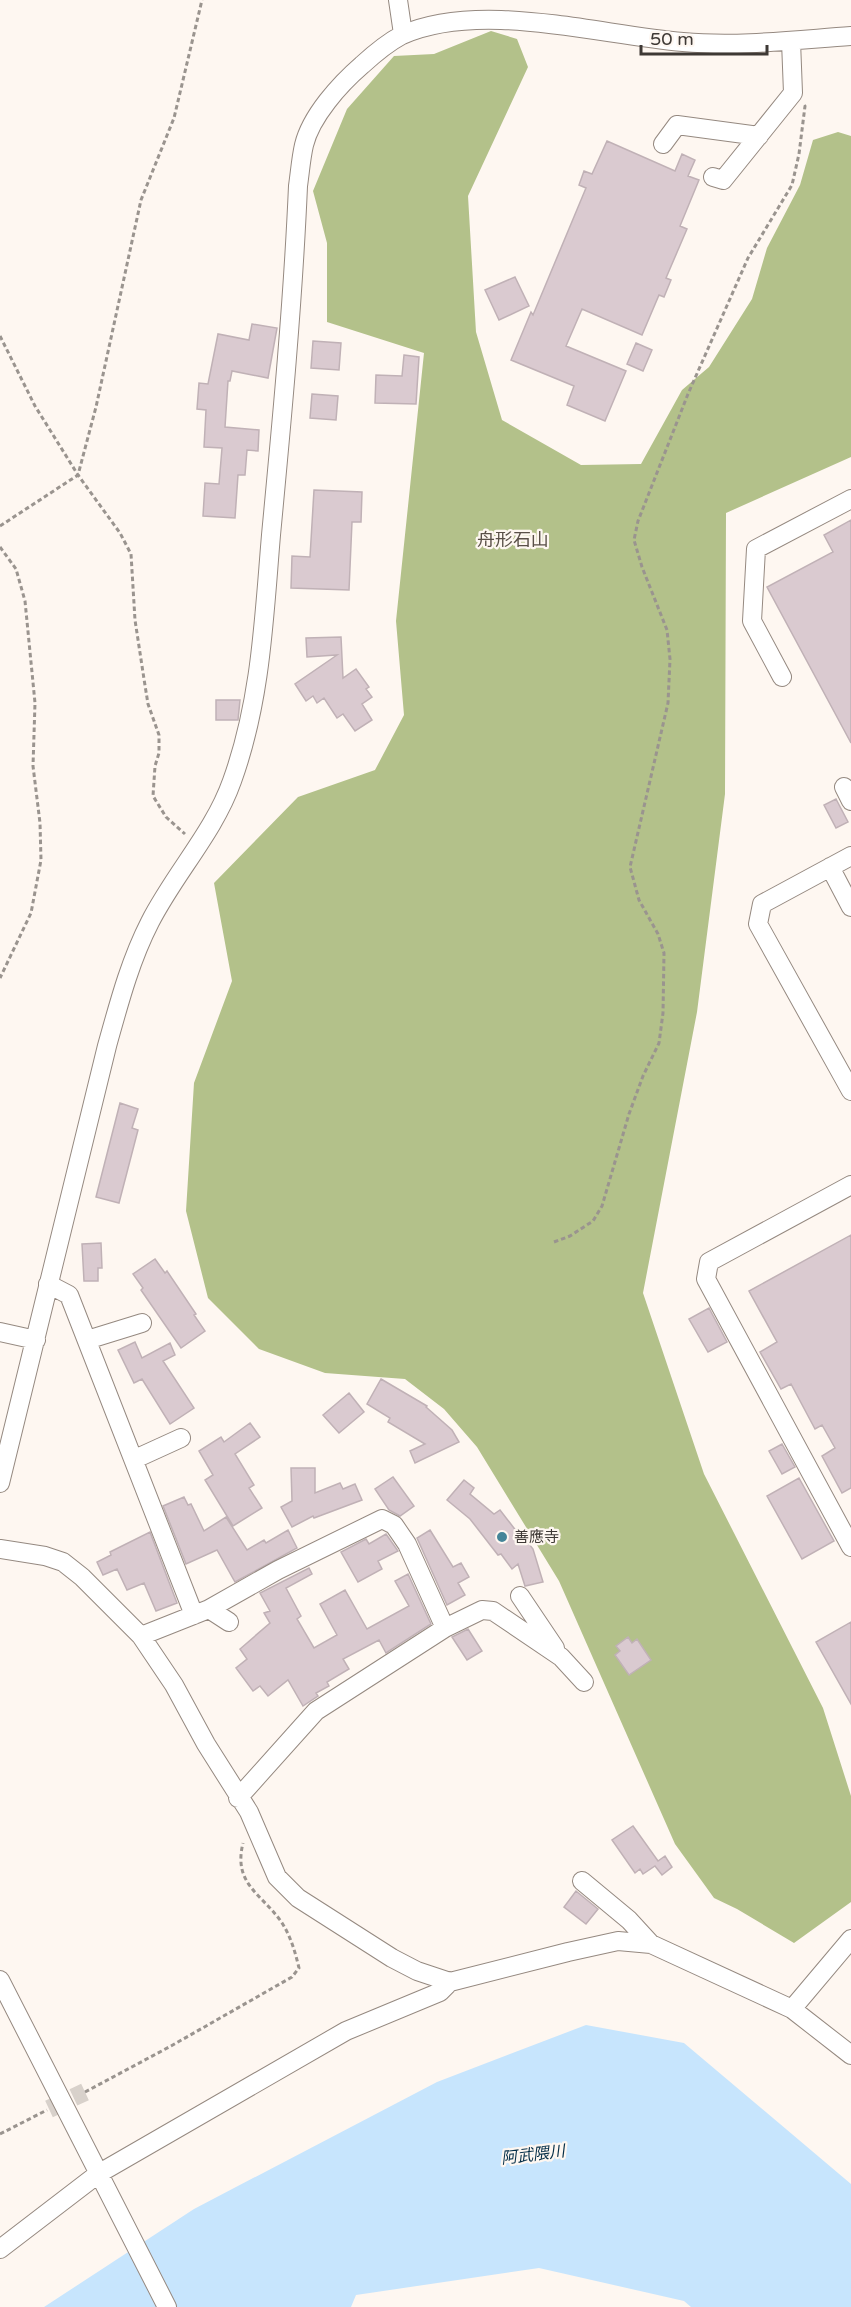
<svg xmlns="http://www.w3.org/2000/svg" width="851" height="2307" font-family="'Varela Round','Noto Sans JP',sans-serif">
<rect width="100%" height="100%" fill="#fef7f1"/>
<path fill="#b3c18a" d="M491,31L517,39L528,67L468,196L476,332L502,420L581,465L641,464L682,390L709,367L752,299L767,248L800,185L813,140L838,132L851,136V457L726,513L725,794L697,1012L643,1293L704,1474L823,1708L851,1796V1902L794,1943L737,1909L714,1898L675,1844L559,1581L477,1447L444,1409L405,1379L325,1373L259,1349L208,1298L186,1211L194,1083L232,981L214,883L298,797L375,770L404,715L396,621L424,353L327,322V243L313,191L347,109L394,56L434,54Z"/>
<path fill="#c7e5fd" d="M586,2025L684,2043L851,2184V2307H691L684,2301L539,2268L356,2295L351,2307H44L194,2209L437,2082Z"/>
<path fill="#dacad0" stroke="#c0b1b6" stroke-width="1.5" d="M607,141L675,171L682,154L695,160L688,176L699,180L680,226L687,229L666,278L671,280L664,297L659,295L642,335L582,309L566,346L626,371L605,421L567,405L574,386L511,360L531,312L533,315L586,188L579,185L584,171L592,174Z
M515,277L529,306L499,320L485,290Z
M252,324L277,328L268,378L232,371L230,381H228L225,427L259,430L258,451L247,450L245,475H238L235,518L203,516L205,483L219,484L222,448L204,447L206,410L197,409L199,383L208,384L218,334L249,340Z
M313,341L341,343L339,370L311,368Z
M636,343L652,350L643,371L627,364Z
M404,355L419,357L416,404L375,403L376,375L402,376Z
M312,394L338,396L336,420L310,418Z
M314,490L362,492L361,522H352L349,590L291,588L292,556L310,557Z
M851,520V743L767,587L833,552L824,535Z
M341,637L343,678L356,669L369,687L366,689L372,697L362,704L372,720L355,731L343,714L337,718L324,698L317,703L313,696L306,701L295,684L337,655L307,657L306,638Z
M216,700H240L238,720H216Z
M836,799L848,822L836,828L824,805Z
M120,1103L138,1109L132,1128L138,1130L119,1203L96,1197Z
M851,1235V1488L842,1493L822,1456L835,1448L822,1425L815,1429L791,1384L781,1389L760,1352L777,1342L749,1291Z
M101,1243L102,1268H98V1281H84L82,1244Z
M155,1259L165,1273L167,1271L196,1314L194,1315L205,1331L181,1348L141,1290L143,1288L133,1274Z
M709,1308L727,1342L708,1352L689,1319Z
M135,1342L142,1358L170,1343L175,1355L163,1361L194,1408L170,1424L142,1379L134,1383L118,1350Z
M381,1379L427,1406L426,1407L452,1430L459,1442L415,1463L410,1451L425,1444L388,1422L390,1418L367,1404Z
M349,1393L364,1412L339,1433L323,1415Z
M250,1423L260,1437L235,1454L254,1485L249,1488L262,1508L233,1526L205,1480L213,1475L199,1451L221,1437L224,1442Z
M782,1444L795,1467L782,1474L769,1451Z
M291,1468H315V1493L340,1483L343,1489L355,1484L362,1500L314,1518L313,1516L292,1527L281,1507L292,1501Z
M393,1477L414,1506L400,1516L389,1510L375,1489Z
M799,1478L834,1541L802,1559L767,1496Z
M464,1480L474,1488L470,1494L494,1514L500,1510L524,1541L526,1540L533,1549L543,1582L525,1586L518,1564L512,1569L501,1554L498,1555L470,1519L447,1500Z
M184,1497L188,1505L191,1504L204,1531L226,1517L247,1550L264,1540L266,1543L288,1530L297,1548L235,1582L217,1550L186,1564L163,1506Z
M430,1530L453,1567L461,1563L469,1577L458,1583L465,1595L447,1605L417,1538Z
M150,1532L177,1603L156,1611L144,1583L127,1590L117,1569L103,1575L97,1562L111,1555L110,1552Z
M386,1534L398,1551L378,1561L382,1569L358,1582L341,1552L366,1539L369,1544Z
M309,1568L312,1574L286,1588L301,1616L297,1619L314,1648L337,1635L320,1604L345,1590L367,1629L409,1606L395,1581L408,1574L431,1624L386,1653L379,1640L343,1659L349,1669L327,1682L329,1686L316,1693L318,1696L303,1706L288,1680L268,1696L260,1686L253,1691L236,1668L247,1659L240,1649L270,1623L264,1613L270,1611L260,1593Z
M851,1622V1704L816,1642Z
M468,1629L482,1651L467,1660L452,1637Z
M628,1637L632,1643L637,1639L651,1660L629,1675L615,1655L620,1651L616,1646Z
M633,1826L658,1861L665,1856L672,1867L662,1875L655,1866L643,1874L640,1869L635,1873L612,1840Z
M576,1891L598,1909L586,1924L564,1907Z"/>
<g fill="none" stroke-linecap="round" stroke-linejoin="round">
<path stroke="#d8d1cb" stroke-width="18" stroke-dasharray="18 9" stroke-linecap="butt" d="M49,2109L85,2092"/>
<g stroke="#958980" stroke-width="20">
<path id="minor" d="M398,0L403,34
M663,144L677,125L759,136
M713,177L723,180L793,93L791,41
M782,677L752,621L756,549L851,499
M844,787L851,801
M851,856L762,904L758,924L851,1091
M830,867L851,907
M851,1185L709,1262L706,1279L851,1547
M48,1284L69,1295L194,1615
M0,1332L36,1340
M87,1340L142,1323
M135,1459L181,1438
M0,1483L107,1046C119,1003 130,961 150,922C175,873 214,832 232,781C261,701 264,618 271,535C282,419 293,302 298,186C300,172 301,158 304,145C311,116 340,84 362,65C374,54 387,43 402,35C481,0 598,35 683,42C739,47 795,40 851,36
M0,1549L45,1556L63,1562L82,1577L141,1636L174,1685L206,1744L249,1812L277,1877L298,1898L392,1958L417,1971L450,1982L568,1952L618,1941L651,1944L792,2009L851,2055
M520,1596L555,1648
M209,1609L229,1622
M141,1636L209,1609L278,1570L382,1519L394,1525L407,1544L445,1628
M238,1798L316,1711L445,1628L482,1610L493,1611L561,1657L584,1682
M582,1881L629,1920L651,1944
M0,1980L167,2307
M792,2009L851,1939
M0,2249L98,2174L346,2031L440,1992L450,1982"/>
</g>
<path stroke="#9a948f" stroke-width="3" stroke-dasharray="4.5 3" stroke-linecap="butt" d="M0,336L35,406L78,475L120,533L131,554L135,620L144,679L148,704L159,735V753L155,766L153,796L166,817L185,834
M0,526L78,475L96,407L141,200L174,118L202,0
M0,547L16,569L25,601L35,703L33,766L40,823L41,860L31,913L0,978
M554,1242L570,1236L593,1221L602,1206L629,1114L643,1076L659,1043L663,1013L664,953L658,934L639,900L630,867L668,703L670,659L667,630L642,567L634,540L638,521L688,394L748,258L792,185L799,154L805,106L804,105
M85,2092L171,2046L292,1977L299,1968C295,1951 290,1934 280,1920C260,1893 233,1883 243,1843
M0,2134L47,2110"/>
<use href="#minor" stroke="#fff" stroke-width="18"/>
</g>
<circle fill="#458599" stroke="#fef7f1" stroke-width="2" cx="502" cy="1537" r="6"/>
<g text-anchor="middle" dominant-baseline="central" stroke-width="4.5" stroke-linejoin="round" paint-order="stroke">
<g font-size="15" fill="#3e3935" stroke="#fef7f1" text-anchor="start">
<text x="514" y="1537">善應寺</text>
</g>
<g font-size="16" font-style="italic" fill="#032d47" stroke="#fef7f1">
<text transform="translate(533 2155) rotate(-7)">阿武隈川</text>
</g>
<g font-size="18" fill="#5a5048" stroke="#fef7f1">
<text x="513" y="540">舟形石山</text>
</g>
</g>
<path d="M641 45v9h126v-9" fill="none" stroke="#3e3935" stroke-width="3"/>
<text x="650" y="45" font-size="18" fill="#3e3935" stroke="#fef7f1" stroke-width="4.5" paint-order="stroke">50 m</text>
</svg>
